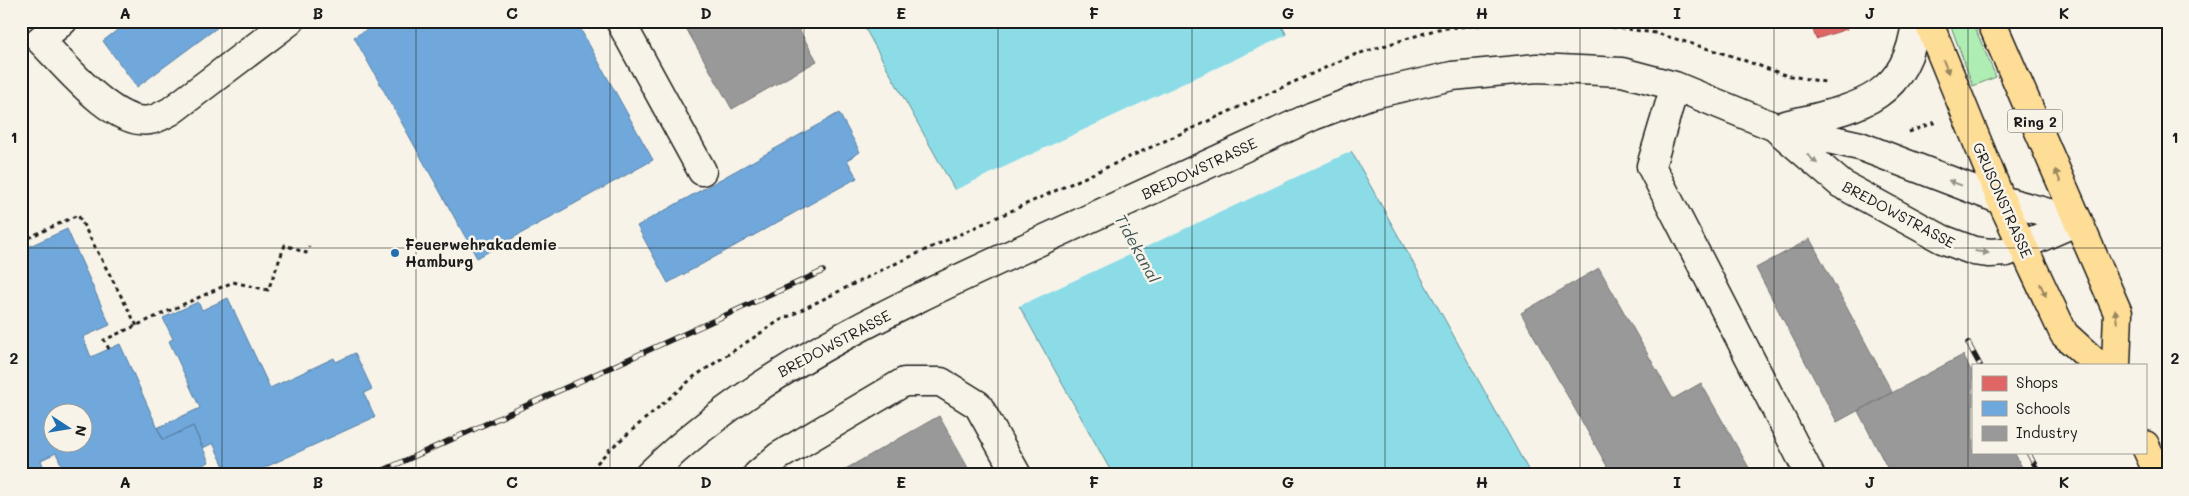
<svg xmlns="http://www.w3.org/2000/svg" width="2189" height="496" font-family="Mali,sans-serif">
<rect width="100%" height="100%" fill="#f7f3e8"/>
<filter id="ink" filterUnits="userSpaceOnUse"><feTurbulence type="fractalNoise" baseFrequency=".02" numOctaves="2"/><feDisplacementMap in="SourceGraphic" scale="10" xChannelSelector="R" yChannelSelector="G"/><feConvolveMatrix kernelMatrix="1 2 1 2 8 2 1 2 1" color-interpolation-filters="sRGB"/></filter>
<g filter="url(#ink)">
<path fill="#aeedb4" stroke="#658468" d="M1949,21H1972L1996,77L1973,86Z"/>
<path fill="#8cdce8" stroke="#5f8f96" d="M861,21H1279L1531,475H1113Z"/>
<path fill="#f7f3e8" d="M1289,34L1354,150L1017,307L953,191Z"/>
<path fill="#e06666" stroke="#a55050" d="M1810,21H1844L1847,29L1816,39Z"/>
<path fill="#6fa8dc" stroke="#567ea2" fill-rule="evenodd" d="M129,21H226L137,87L103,41Z
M382,21H576L653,160L477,258L354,37Z
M839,113L860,152L847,160L857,178L668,283L637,226Z
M67,229L110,325L83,337L91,357L120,344L163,440L193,426L209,462L181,475H66L56,453L41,460L43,466L21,475V250ZM52,414H82V444H52Z
M228,298L270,388L334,358L336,362L355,353L372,389L364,393L375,417L257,471L259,475H228L213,443L203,448L193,426L163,440L157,428L200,408L169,341L173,339L163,318L198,302L202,310Z"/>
<path fill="#999" stroke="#747474" d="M682,21H794L817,61L732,109Z
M1810,239L1892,392L1837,422L1756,268Z
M1599,268L1673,399L1701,383L1753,475H1612L1521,313Z
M1963,355L1973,374V452H2014L2026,475H1891L1858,411Z
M939,416L972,475H835Z"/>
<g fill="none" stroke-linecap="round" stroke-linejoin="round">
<g stroke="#1c1c1c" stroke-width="31">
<path id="minor" d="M63,21L40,40C64,64 114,127 150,120C157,119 165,114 171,111L290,21
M620,21L702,171
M1675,86L1651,166L1810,475
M1781,126C1848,109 1907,105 1916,21
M1778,130L1841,184L1942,239L1974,251L1990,253L2007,252L2078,221
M649,475C755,371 893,309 1025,248C1121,204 1217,160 1313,116L1369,95L1452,76L1537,68L1622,72L1675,86L1775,127L1860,146L2001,200L2078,221
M757,475L779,456L904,382H941L978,405L1017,475"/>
</g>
<g stroke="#1c1c1c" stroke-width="31">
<path id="major" d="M1928,21L2001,200L2064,334L2098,365
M1991,21L2118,313L2116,365
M2145,445L2159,475"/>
</g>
<path stroke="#1c1c1c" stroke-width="3" stroke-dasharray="4 4" stroke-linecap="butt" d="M1909,132L1936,122
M21,241L78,215L137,326
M109,349L104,340L233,282L268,290L285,245L306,253L309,246
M30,472L31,475
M586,475L609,450L695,376L779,321L888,267L1351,56L1438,29L1521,21L1595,25L1656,33L1732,56L1785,75L1825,82"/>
<use href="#minor" stroke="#f7f3e8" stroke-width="28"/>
<use href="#major" stroke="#fedd96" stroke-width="28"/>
<g stroke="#1c1c1c" stroke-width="5.5">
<path id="rail" d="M1968,343L1980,365
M2028,452L2040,475
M373,475L823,271"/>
</g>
<use href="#rail" stroke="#f7f3e8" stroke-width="4" stroke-dasharray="11" stroke-linecap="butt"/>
</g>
<defs><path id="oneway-solid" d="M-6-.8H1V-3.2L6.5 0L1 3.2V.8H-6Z" transform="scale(1.25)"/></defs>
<g fill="#98865f">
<use href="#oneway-solid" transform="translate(1946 67) rotate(68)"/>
<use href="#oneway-solid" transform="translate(2058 176) rotate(-113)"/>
<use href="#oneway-solid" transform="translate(2043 290) rotate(65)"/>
<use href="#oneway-solid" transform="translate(2116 316) rotate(-97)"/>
</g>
<g fill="#94928c">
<use href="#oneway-solid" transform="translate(1812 159) rotate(41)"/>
<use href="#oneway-solid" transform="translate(1955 183) rotate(-159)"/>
<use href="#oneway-solid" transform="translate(1982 252) rotate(8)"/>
</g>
</g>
<path fill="none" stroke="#1c1c1c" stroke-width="1" stroke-opacity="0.55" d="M222,21V475M416,21V475M610,21V475M804,21V475M998,21V475M1192,21V475M1385,21V475M1580,21V475M1774,21V475M1968,21V475M21,248H2168"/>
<circle fill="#1f6fb2" stroke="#f7f3e8" stroke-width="2" cx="395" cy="253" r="5"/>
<g text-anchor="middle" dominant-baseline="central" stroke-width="5" stroke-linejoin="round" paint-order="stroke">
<rect fill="#f7f3e8" stroke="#5e5c59" stroke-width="1" x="2007.5" y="109.5" width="55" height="23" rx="4"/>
<g font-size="14" font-weight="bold" fill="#1c1c1c">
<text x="2035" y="121">Ring 2</text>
</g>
<g font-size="15" fill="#1c1c1c" stroke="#f7f3e8">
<text transform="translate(1199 168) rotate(-25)">BREDOWSTRASSE</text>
<text transform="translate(2003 200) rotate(66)">GRUSONSTRASSE</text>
<text transform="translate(1899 214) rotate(28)">BREDOWSTRASSE</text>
<text transform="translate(834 343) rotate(-28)">BREDOWSTRASSE</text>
</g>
<g font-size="15" font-weight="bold" fill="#1c1c1c" stroke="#f7f3e8" text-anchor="start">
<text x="405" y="244">Feuerwehrakademie<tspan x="405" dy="17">Hamburg</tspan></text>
</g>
<g font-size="16" font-style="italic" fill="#3e5659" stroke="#f7f3e8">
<text transform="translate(1138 248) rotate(61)">Tidekanal</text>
</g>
</g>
<rect width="2189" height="496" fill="none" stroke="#f7f3e8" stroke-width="55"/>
<rect x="1972" y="364" width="175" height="90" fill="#f7f3e8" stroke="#9f9d96"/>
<rect x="1982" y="376" width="25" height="15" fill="#e06666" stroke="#9f9d96"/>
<text x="2016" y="388" font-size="15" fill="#1c1c1c">Shops</text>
<rect x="1982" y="401" width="25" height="15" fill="#6fa8dc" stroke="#9f9d96"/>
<text x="2016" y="414" font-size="15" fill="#1c1c1c">Schools</text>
<rect x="1982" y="426" width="25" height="15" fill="#999999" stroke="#9f9d96"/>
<text x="2016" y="438" font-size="15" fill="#1c1c1c">Industry</text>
<g transform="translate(68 428) rotate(102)"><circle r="24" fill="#f7f3e8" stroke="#9f9d96"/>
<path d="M0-4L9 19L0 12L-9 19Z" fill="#1f6fb2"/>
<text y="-8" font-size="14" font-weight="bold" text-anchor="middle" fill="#1c1c1c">N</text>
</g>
<rect x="28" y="28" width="2134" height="440" fill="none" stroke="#1c1c1c" stroke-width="2"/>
<g font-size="16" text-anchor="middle" font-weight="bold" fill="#1c1c1c">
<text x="125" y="19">A</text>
<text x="318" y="19">B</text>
<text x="512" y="19">C</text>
<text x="706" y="19">D</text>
<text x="901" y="19">E</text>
<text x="1094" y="19">F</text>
<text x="1288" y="19">G</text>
<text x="1482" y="19">H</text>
<text x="1677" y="19">I</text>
<text x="1870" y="19">J</text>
<text x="2064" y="19">K</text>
<text x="14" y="143">1</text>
<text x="2175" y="143">1</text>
<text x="14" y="364">2</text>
<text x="2175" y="364">2</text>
<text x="125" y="488">A</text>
<text x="318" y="488">B</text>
<text x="512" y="488">C</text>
<text x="706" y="488">D</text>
<text x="901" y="488">E</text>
<text x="1094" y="488">F</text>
<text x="1288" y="488">G</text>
<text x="1482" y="488">H</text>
<text x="1677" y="488">I</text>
<text x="1870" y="488">J</text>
<text x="2064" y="488">K</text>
</g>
</svg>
